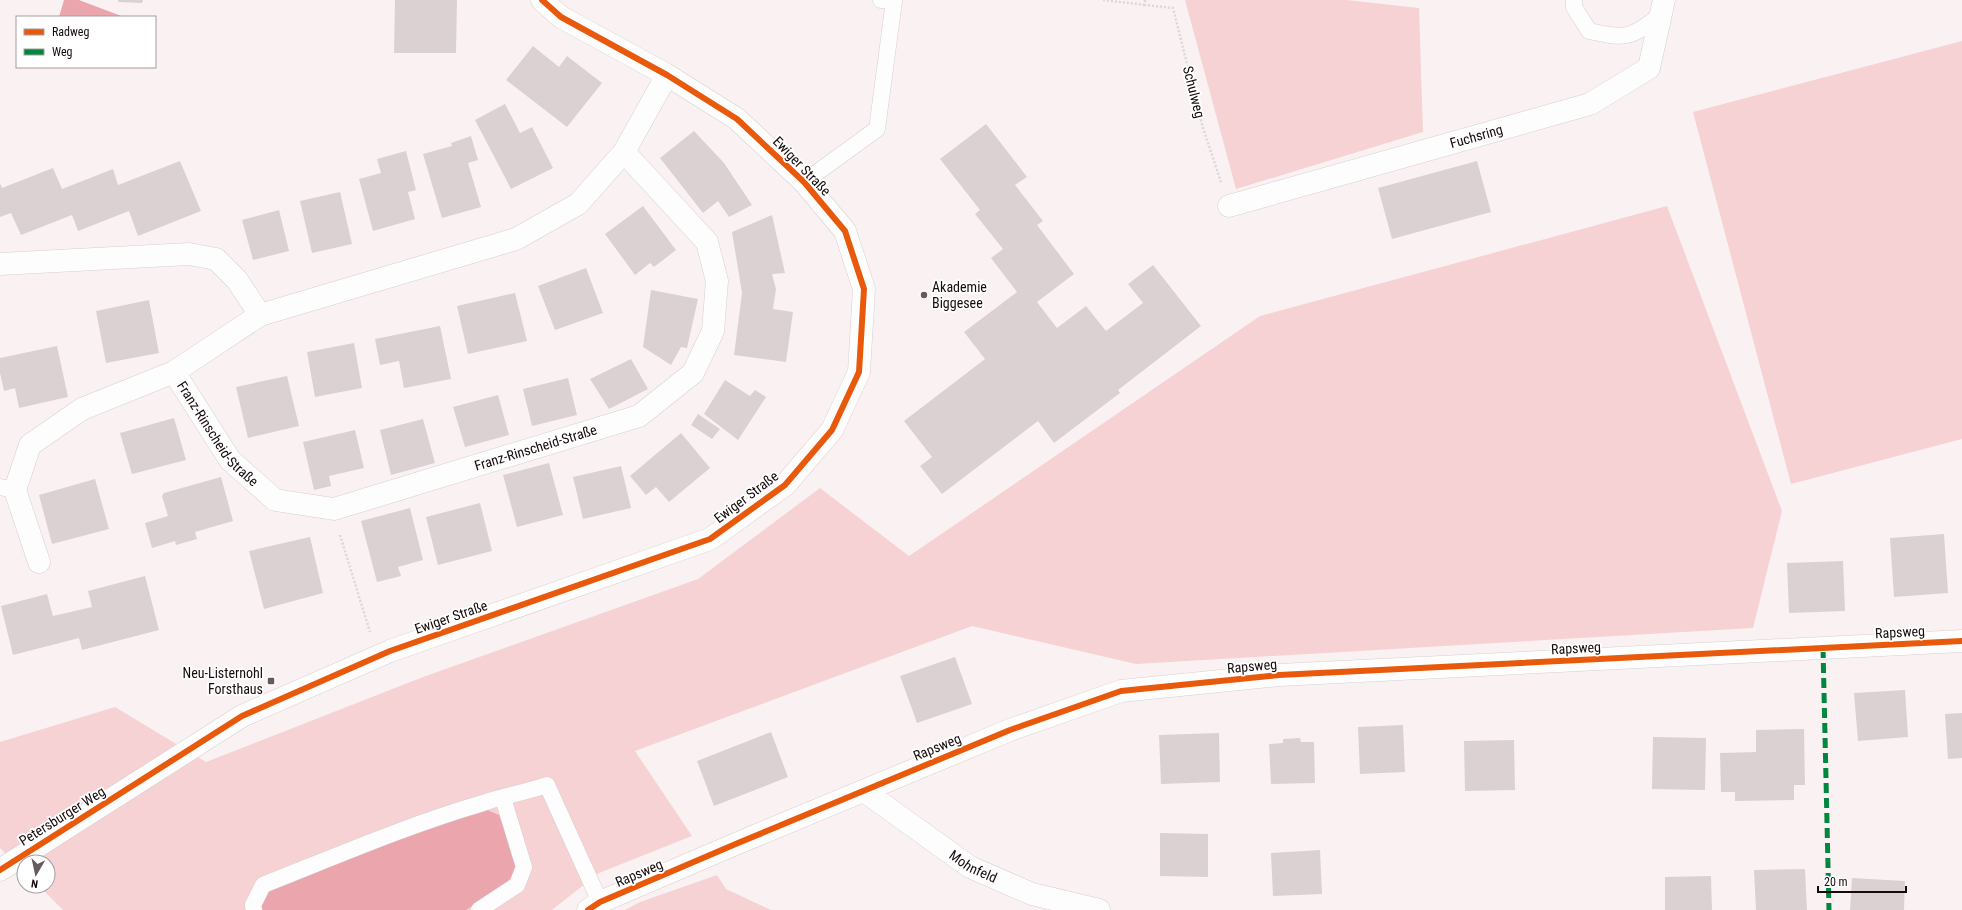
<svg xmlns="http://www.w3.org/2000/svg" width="1962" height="910" font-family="'Roboto Condensed',sans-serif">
<rect width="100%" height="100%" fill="#faf2f2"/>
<path fill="#f7d2d5" d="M1185,0H1347L1419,8L1423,132L1236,189Z
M1962,41V439L1791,484L1693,112Z
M1667,206L1782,511L1753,628L1136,664L972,626L635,751L692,836L599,873L552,910H63L39,886H48V862H24V872L0,848V742L115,707L206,762L423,677L698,579L820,488L909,556L1260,316Z
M717,875L726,889L771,910H625L640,902Z"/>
<path fill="#eba5ad" d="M64,0H79L124,17H59Z
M485,809L499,815L513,851L516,868L510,880L466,910H261L260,901L266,892L415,833Z"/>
<path fill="#dbd1d2" d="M118,0H143L142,3L118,2Z
M395,0H457L456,53H394Z
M533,46L559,67L567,56L602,83L567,127L506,80Z
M505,104L520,133L532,127L553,168L511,189L475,120Z
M986,124L1027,177L1015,185L1043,221L1037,225L1074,274L1037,302L1057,328L1086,306L1106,331L1143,303L1128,284L1153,265L1201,326L1118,390L1120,393L1054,443L1038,421L942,494L920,466L932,457L904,421L985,359L964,332L1017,292L991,258L1003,249L975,214L980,210L940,159Z
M694,131L724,163L752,205L729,217L718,201L703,213L660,158Z
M471,136L478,160L468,163L481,207L442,218L423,154L452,146L451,143Z
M406,151L416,190L408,192L415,219L373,231L359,179L381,173L377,159Z
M180,161L201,211L138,236L129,211L78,231L72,215L21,235L11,213L0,217V183L2,188L53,168L62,189L113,169L118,185Z
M1477,161L1491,212L1392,239L1378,188Z
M340,192L352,244L312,253L300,201Z
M643,206L676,250L654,267L650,263L635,275L605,234Z
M279,210L289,251L253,260L242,220Z
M772,215L785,273L772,274L776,289L773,309L793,312L786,362L734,355L742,293L732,232Z
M586,268L603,313L555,330L538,286Z
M651,290L698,299L687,348L681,347L671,365L643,347Z
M515,293L527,341L468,354L457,306Z
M149,300L159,353L106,363L96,311Z
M440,326L451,379L404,388L399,361L380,365L375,339Z
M354,343L362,388L315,397L307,352Z
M57,346L68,397L19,408L15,388L4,391L0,373V358Z
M631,359L648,389L609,409L590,379Z
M287,376L299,426L248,438L236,387Z
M568,378L577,415L532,426L523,389Z
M725,380L750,396L755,390L766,397L738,440L704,414Z
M498,395L509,435L465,447L453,407Z
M698,414L720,429L712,439L691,425Z
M174,418L186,460L132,474L120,433Z
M423,419L435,463L391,475L380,430Z
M355,430L364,468L329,476L331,486L314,490L303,442Z
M681,433L710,468L669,502L656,487L646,495L630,476Z
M549,463L563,515L517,527L503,475Z
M621,466L631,508L583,519L573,477Z
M221,477L233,521L195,532L197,539L176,545L175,541L152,548L145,523L168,516L162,496L164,493Z
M95,479L109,529L52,544L39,495Z
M480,503L492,551L438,565L426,517Z
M410,508L423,560L398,567L401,576L377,582L361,521Z
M1944,534L1948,593L1894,597L1890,538Z
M310,537L323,593L264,609L249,551Z
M1843,561L1845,611L1789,613L1787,563Z
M145,576L159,630L82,650L79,638L13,655L1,606L47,594L53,616L92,607L88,591Z
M955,657L972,704L917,723L900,676Z
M1905,690L1908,737L1858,741L1854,693Z
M1962,713V758L1948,759L1945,714Z
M1403,725L1405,772L1360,774L1358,727Z
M1804,729L1805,785H1794V800L1735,801V792H1721L1720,753L1756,752V730Z
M771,732L788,777L714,806L697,761Z
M1219,733L1220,782L1161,784L1159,735Z
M1653,737L1706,738L1705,790L1652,789Z
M1300,738L1301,742H1314L1315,783L1271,784L1269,744L1283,743V739Z
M1514,740L1515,790L1465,791L1464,741Z
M1160,833L1208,834V877L1160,876Z
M1320,850L1322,894L1273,896L1271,853Z
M1805,869L1807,910H1756L1754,870Z
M1711,876L1712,910H1665V877Z
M1852,878L1905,881L1904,910H1850Z"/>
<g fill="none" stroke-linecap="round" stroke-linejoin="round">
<g stroke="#d8cece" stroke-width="17">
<path id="lane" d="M1574,0V7L1589,31C1626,39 1630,39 1660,15
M804,182L877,129L894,1L881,0
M0,487L15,490
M254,910L253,905L263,885C336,856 408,825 483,803C504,796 526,792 547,785L600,902
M479,910L517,885L524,867L503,798"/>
</g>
<g stroke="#d8cece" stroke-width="23">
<g id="street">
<path id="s1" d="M1229,206L1590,104L1649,68L1664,0"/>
<path d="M0,264L189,254L216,259L237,280L260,315"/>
<path id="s2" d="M174,372L230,460L275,500L334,509L639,416L693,373L713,331L717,281L707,242L624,152"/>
<path d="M39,562L15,490L30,445L82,409L174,372L260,315L516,239L578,204L624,152L667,75"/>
<path id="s3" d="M864,791L970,867L1032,894L1099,910"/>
<path d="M0,870L242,716L390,651L710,539L785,485L832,430L859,372L864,289L845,231L804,182L737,119L667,75L561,17L542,0"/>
<path d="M588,910L600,902L738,843L1010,730L1121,691L1279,675L1962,641"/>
</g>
</g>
<path stroke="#dad8d8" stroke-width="2.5" stroke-dasharray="2 2" stroke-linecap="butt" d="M1103,0L1145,5
M1145,0V5L1173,8L1203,128L1221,182
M340,535L370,632"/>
<use href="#lane" stroke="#fefdfd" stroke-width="16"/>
<use href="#street" stroke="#fefdfd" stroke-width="22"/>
<path stroke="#00873e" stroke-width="5" stroke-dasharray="10 5" stroke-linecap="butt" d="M1823,648L1829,910"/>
<g stroke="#fff" stroke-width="8">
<path id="cycleway" d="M0,870L242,716L390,651L710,539L785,485L832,430L859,372L864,289L845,231L804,182L737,119L667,75L561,17L542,0
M588,910L600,902L738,843L1010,730L1121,691L1279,675L1962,641"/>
</g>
<use href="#cycleway" stroke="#e8590c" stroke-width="6"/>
</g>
<g fill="#665b5c" stroke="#fff" stroke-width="1.5">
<circle cx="924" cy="295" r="4"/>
<rect x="267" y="677" width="8" height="8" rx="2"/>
</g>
<g text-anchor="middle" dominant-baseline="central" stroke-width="3.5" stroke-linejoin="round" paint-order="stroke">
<g font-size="14" fill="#160a0c" stroke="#fff">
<text transform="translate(1194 92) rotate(76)">Schulweg</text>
<text stroke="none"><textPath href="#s1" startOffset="257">Fuchsring</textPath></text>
<text transform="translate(802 166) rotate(46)">Ewiger Straße</text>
<text stroke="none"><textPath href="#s2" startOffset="76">Franz-Rinscheid-Straße</textPath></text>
<text stroke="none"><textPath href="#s2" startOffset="435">Franz-Rinscheid-Straße</textPath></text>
<text transform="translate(746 497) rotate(-37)">Ewiger Straße</text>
<text transform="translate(451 617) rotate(-19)">Ewiger Straße</text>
<text transform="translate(1900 632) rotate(-3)">Rapsweg</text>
<text transform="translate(1576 648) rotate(-3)">Rapsweg</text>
<text transform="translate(1252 666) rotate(-5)">Rapsweg</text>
<text transform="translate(937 747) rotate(-22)">Rapsweg</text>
<text transform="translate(62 816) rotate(-32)">Petersburger Weg</text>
<text stroke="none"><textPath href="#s3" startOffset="133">Mohnfeld</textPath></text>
<text transform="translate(639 873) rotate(-23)">Rapsweg</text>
</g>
<g font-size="14" fill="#160a0c" stroke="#fff" text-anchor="start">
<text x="932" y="287">Akademie<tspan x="932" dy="16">Biggesee</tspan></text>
<text x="263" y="673" text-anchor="end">Neu-Listernohl<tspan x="263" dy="16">Forsthaus</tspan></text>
</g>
</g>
<rect x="16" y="16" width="140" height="52" fill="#ffffff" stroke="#a29d9e"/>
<rect x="24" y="29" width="20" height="6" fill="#e8590c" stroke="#a29d9e"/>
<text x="52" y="36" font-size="12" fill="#160a0c">Radweg</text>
<rect x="24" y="49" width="20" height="6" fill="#00873e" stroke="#a29d9e"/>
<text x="52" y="56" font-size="12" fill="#160a0c">Weg</text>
<g transform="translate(36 874) rotate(189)"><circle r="19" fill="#ffffff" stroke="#a29d9e"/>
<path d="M0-3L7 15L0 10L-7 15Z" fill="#665b5c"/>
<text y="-6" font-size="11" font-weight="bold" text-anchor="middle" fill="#160a0c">N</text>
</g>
<path d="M1818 886v6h88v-6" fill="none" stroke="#160a0c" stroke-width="2"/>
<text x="1824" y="886" font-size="12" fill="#160a0c" stroke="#ffffff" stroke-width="3" paint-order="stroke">20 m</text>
</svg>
